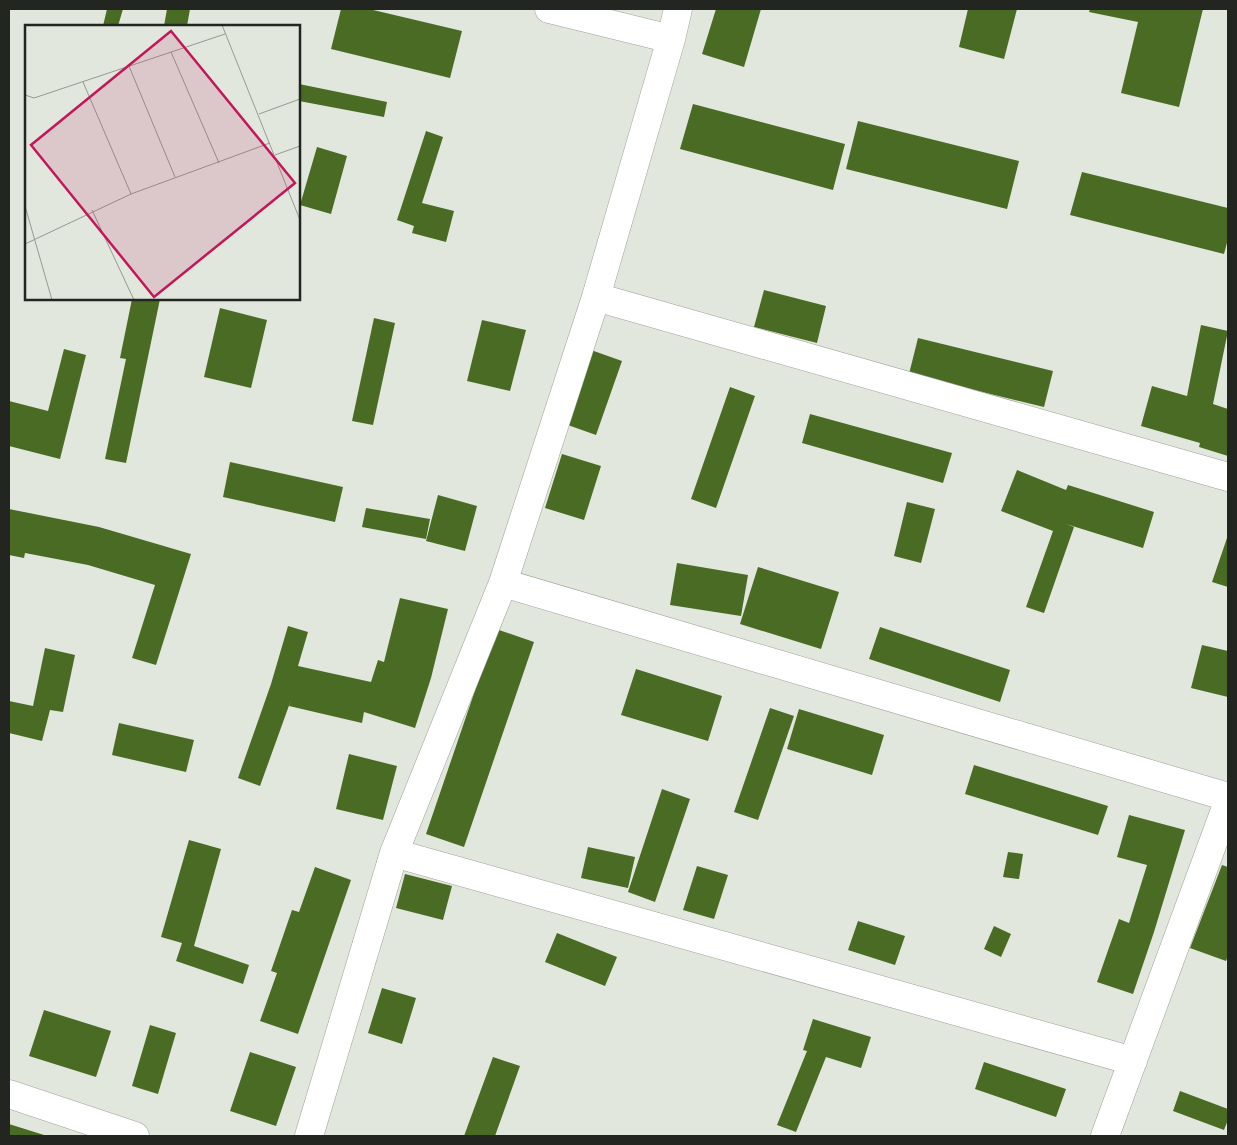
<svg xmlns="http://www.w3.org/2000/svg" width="1237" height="1145" font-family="'PT Sans Narrow',sans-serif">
<rect width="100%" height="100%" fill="#e1e7dd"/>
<path fill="#4a6b24" d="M107,9H123L118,26H103Z
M167,9H190L187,26H164Z
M341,9H369L462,31L450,78L331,49Z
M716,9H761L744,67L702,54Z
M968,9H1017L1004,59L959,47Z
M1090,9H1203L1179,107L1121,93L1138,22L1089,12Z
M299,84L387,102L384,117L299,101Z
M693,104L845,144L833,190L680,149Z
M858,121L1019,161L1007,209L846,169Z
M426,131L443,137L422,203L454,211L446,242L412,233L414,226L397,220Z
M317,147L347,156L331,214L300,205Z
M1082,172L1228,208V239L1224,254L1070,215Z
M764,290L826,306L817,343L754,327Z
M132,299H160L126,463L105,459L126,359L120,358Z
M220,308L267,320L251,388L204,377Z
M374,318L395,323L373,425L352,421Z
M482,320L526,330L510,391L467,381Z
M1201,325L1228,331L1213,404L1228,409V456L1199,447L1200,443L1141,426L1152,386L1187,396Z
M918,338L1053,371L1044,407L909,374Z
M64,349L86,355L60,459L9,446V401L48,411Z
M591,350L622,361L596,435L565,424Z
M730,387L755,396L716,508L691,499Z
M810,414L952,453L943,483L802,443Z
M562,454L601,466L584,520L545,508Z
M230,462L343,487L335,522L223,497Z
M1017,470L1066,490L1068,485L1154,512L1143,548L1066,524L1074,527L1044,613L1026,607L1053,531L1001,511Z
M438,495L477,506L465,551L426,541Z
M907,502L935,509L921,563L894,556Z
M366,508L430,519L426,539L362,527Z
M9,509L99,527L191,554L156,665L132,658L155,585L88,565L25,553L24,558L9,555Z
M1227,538L1228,539V587L1212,582Z
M677,563L748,575L741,616L670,605Z
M758,567L839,592L821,649L740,624Z
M400,598L448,609L431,678L415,728L364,712L362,723L289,706L291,700L260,786L238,778L271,684L288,626L308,632L298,666L371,682L378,660L384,662Z
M880,627L1010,670L1000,702L869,659Z
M496,629L534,642L464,847L426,834Z
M1202,645L1228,651V697L1191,688Z
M45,648L75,655L63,712L50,710L42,741L9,733V701L33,706Z
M636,669L722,696L708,741L621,715Z
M770,708L794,716L758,820L734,812Z
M799,709L884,735L872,775L787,749Z
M119,723L194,740L186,772L112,755Z
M349,754L397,766L383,820L336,809Z
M974,765L1108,806L1098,835L965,794Z
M662,789L690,799L655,902L628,892Z
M1129,815L1185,830L1154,932L1133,994L1097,982L1119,919L1129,923L1147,865L1117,857Z
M189,840L221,849L194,946L249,965L243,984L176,961L182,943L161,937Z
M588,847L635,857L628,888L581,878Z
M1008,852L1023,854L1019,879L1003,877Z
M1222,865L1228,867V956L1226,961L1190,948Z
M697,866L728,875L714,919L683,910Z
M315,867L351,880L298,1034L260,1021L277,973L271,971L292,910L299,912Z
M405,874L452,886L443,920L396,908Z
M858,921L905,936L895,965L848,950Z
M994,926L1011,934L1001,957L984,949Z
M557,933L617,957L605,986L545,962Z
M382,988L416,998L402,1044L368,1033Z
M44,1010L111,1031L96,1077L29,1056Z
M813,1019L871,1037L861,1068L826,1057L796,1132L777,1125L807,1051L803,1050Z
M150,1025L176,1033L158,1094L132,1086Z
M250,1052L296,1067L276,1126L230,1111Z
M493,1057L520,1066L495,1136H464Z
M984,1062L1066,1089L1056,1117L975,1089Z
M1180,1091L1228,1109V1120L1224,1130L1173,1111Z
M9,1124L44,1135V1136H9Z"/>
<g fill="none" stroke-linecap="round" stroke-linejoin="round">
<g stroke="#9da299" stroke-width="29">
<path id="minor" d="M549,9L671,39
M596,297L1228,477
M503,583L1228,797
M394,853L1133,1061
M9,1094L135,1136
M309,1136L394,853L503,583L596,297L671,39L678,9
M1105,1136L1228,802"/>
</g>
<use href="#minor" stroke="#fff" stroke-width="28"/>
</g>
<g transform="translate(25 25)">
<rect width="275" height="275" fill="#e1e7dd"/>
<path fill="none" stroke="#959992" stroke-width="1" d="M197,0L275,195M146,27L194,138M104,41L150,152M58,57L106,169M0,70L9,73L200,9M234,89L275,74M250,130L275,121M0,181L27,275M67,185L109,275M0,219L106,169L245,118"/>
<path fill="#c2185b" fill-opacity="0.15" stroke="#c2185b" stroke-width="2.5" d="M146,6L270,158L129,272L6,120Z"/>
<rect width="275" height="275" fill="none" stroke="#232521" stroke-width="2.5"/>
</g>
<rect width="1237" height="1145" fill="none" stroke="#232521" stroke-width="20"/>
</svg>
